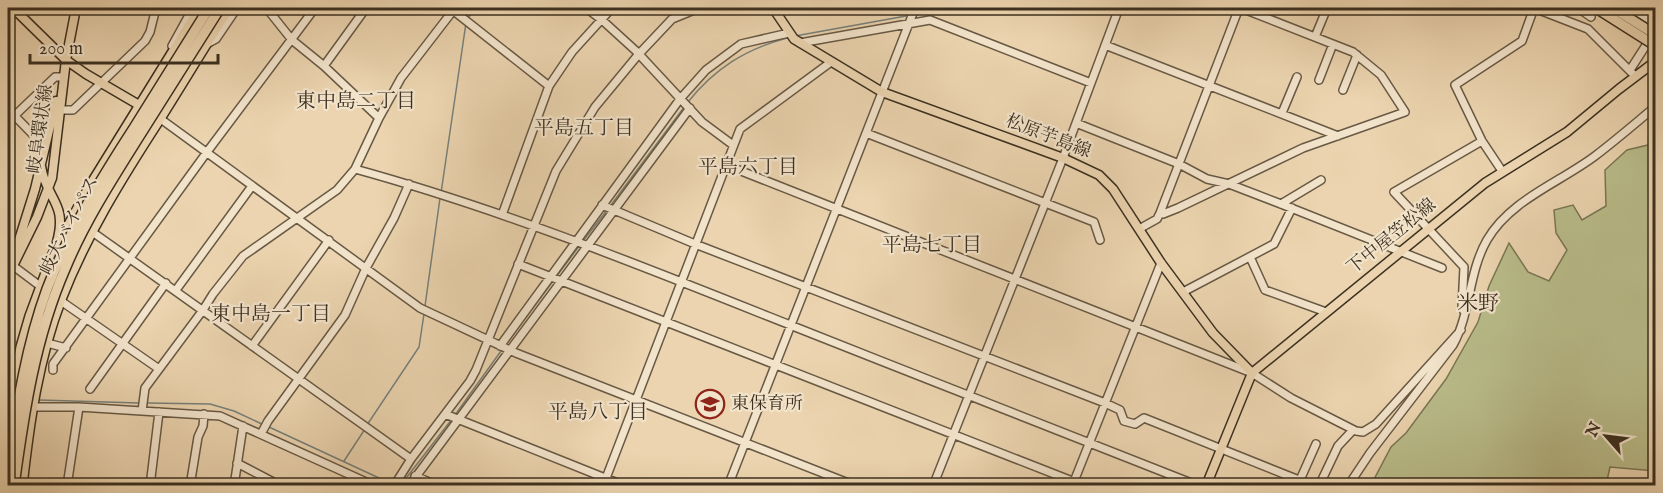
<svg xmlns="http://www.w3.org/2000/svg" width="1663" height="493" font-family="'IM FELL English','Noto Serif JP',serif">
<rect width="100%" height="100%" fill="#ebd4af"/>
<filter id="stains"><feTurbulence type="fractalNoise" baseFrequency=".00333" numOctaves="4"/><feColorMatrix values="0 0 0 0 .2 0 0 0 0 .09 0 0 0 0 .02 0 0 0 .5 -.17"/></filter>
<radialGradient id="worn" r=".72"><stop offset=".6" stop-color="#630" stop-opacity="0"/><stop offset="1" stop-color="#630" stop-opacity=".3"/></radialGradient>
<path fill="#b9bc8a" stroke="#7a7655" stroke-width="1.5" d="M1655,141V471L1610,467L1606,485H1371L1391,447L1406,433L1446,379L1478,322L1489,286L1509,243L1528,272L1549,281L1567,250L1556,233L1554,210L1573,205L1582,220L1606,206L1605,170L1627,150L1652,144Z"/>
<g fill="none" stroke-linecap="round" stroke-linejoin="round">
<path stroke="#77807b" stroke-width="1.5" d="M921,14L956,8
M468,18L476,8
M795,36L906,16
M688,102C715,68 746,49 787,38
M441,193L466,23
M611,205L685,106
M583,241L608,209
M556,277L580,245
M425,306L440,198
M506,344L553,281
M39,400L139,403
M147,403L210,404L234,411L264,425
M455,415L501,351
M367,425L419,347L424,314
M269,427L392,484
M344,461L365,429
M400,486L452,419"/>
<g stroke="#685944" stroke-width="10">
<path id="minor" d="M254,8L268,10L292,40L324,66L379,118
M450,8L549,86
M586,8L602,20L636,51L702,122L733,145
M1534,8L1588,29L1635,76
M1578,8L1591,17
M1630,8L1656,24
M8,19L19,8
M1315,37L1327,8
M800,43L930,20L1091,83
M207,44L216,39L237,8
M1105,45L1338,136
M172,46L193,8
M324,66L366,8
M1630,70L1650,39
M1319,80L1333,44
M1343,90L1357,55
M8,109L45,147
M59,110H73L145,41L150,32L156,8
M1282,113L1297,77
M158,117L420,308L516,353L856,486
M8,122L55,77H61
M1076,123L1179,164L1207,179L1229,184L1281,204L1442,268
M866,133L1094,222L1100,240
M726,165L1252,373L1291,398L1356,431L1363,432L1376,424L1461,330
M355,169C504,210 647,268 790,325C926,379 1062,432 1199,486
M1502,171L1482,141L1455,85L1522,41L1534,8
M1281,204L1321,180
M602,205L695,244L1105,403L1120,410L1124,421L1135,424L1144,418L1314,486
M1160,213L1163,214L1178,208L1303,148L1405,112L1381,75L1353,52L1241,8
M502,215L549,86L572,52L612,8
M1139,229L1157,219L1160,213L1239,8
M91,231L411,459
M1250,257L1265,290L1326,312
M8,262L44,289
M518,264L1085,486
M176,290L252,186
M1183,292L1274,244L1292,208
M58,299L159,369
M1465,313L1462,308L1464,267L1394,192L1482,141
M47,343L66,348
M252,346L329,240
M500,346L680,99L706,70L741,44L789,33
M53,370V364L207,152L315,8
M90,389L166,283
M28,407H79L220,416L375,486
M142,411L145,388L203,310L213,294L243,256L337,190L355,169L379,118L401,78L455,8
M445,414L625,486
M261,434L268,421L345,315L366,268L394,218L409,184
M237,463L281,486
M415,476L439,486
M1300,480L1316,444
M1073,484L1161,263
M67,486L79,407
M150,486L159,412
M190,486L198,437L203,426L204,414
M234,486L243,426
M394,486L411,459L470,381L476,370L556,171L595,107L638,55L672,19L699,8
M409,486L690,108
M603,486L740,129L831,62
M728,486L915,8
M933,486L1063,158L1119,8
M1319,486L1338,446L1353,430
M1348,486L1370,453L1453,345C1471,313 1468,273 1487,240C1510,200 1559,183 1595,156C1616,140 1636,123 1656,106"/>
</g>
<g stroke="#3c3020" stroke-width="11">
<path id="major" d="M13,8L66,60
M76,8L66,60L86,74L139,105
M773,8L794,39L882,92L1063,158L1099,175L1113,189L1161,263L1213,333L1252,373
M41,166C46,200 68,202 57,242
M14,256L35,189L56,101
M8,276L37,217L52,178L66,60
M1206,486L1252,373L1485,183L1567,132L1619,89L1656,61"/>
</g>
<g stroke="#3c3020" stroke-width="12">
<path id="highway" d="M8,413L21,347L30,316L53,254L90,186L200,8
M22,486C29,423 38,358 61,299C86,235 122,177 159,120C183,82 205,45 229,8"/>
</g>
<use href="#minor" stroke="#f2e3cb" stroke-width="7"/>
<use href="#major" stroke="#ebd4af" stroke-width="8"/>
<use href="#highway" stroke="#ebd4af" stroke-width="9"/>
<g stroke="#3c3020" stroke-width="12" stroke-linecap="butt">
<path id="highway-bridge" d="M1596,8L1656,46
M1613,8L1656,35
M8,467C17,407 26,346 47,289C69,231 101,179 134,128C159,88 184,48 209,8
M14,486C24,412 35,338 65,269C84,223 111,181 138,138C165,95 193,51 220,8"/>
</g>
<use href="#highway-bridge" stroke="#ebd4af" stroke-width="9"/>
</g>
<defs>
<g id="school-ring" transform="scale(1.5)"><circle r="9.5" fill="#f2e3cb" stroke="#8f2418" stroke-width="1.5"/><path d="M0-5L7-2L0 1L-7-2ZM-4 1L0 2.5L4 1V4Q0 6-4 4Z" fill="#8f2418"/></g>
</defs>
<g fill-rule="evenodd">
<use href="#school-ring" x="710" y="404"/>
</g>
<g text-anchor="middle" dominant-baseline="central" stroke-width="4.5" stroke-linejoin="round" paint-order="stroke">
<g font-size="18" fill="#3c3020" stroke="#f2e3cb">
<text transform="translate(41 129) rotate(-82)">岐阜環状線</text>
<text transform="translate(1048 137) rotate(21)">松原芋島線</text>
<text transform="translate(70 226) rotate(-63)">岐大バイパス</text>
<text transform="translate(1392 237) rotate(-39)">下中屋笠松線</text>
</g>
<g font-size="18" fill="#3c3020" stroke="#f2e3cb" text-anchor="start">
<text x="731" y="404">東保育所</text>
</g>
<g font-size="20" fill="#3c3020" stroke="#f2e3cb">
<text x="356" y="101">東中島二丁目</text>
<text x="584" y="128">平島五丁目</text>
<text x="748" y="167">平島六丁目</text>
<text x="932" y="245">平島七丁目</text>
<text x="271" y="314">東中島一丁目</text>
<text x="598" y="412">平島八丁目</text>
</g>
<g font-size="21" fill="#3c3020" stroke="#f2e3cb">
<text x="1478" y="304">米野</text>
</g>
</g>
<rect width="1663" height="493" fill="none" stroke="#ebd4af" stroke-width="30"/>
<rect x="9" y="9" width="1645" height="475" fill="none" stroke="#3c3020" stroke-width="3"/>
<rect x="15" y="15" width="1633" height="463" fill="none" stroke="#3c3020" stroke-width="1.5"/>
<g transform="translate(1606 436) rotate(298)" stroke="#f2e3cb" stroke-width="4.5" paint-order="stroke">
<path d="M0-4.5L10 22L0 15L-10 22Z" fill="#3c3020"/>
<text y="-9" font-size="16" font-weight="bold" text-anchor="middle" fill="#3c3020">N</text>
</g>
<path d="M30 54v9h188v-9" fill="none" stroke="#3c3020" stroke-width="3"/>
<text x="39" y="54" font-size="18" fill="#3c3020" stroke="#f2e3cb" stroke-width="4.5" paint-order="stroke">200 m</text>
<rect width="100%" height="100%" filter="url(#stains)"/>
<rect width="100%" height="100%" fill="url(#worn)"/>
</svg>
